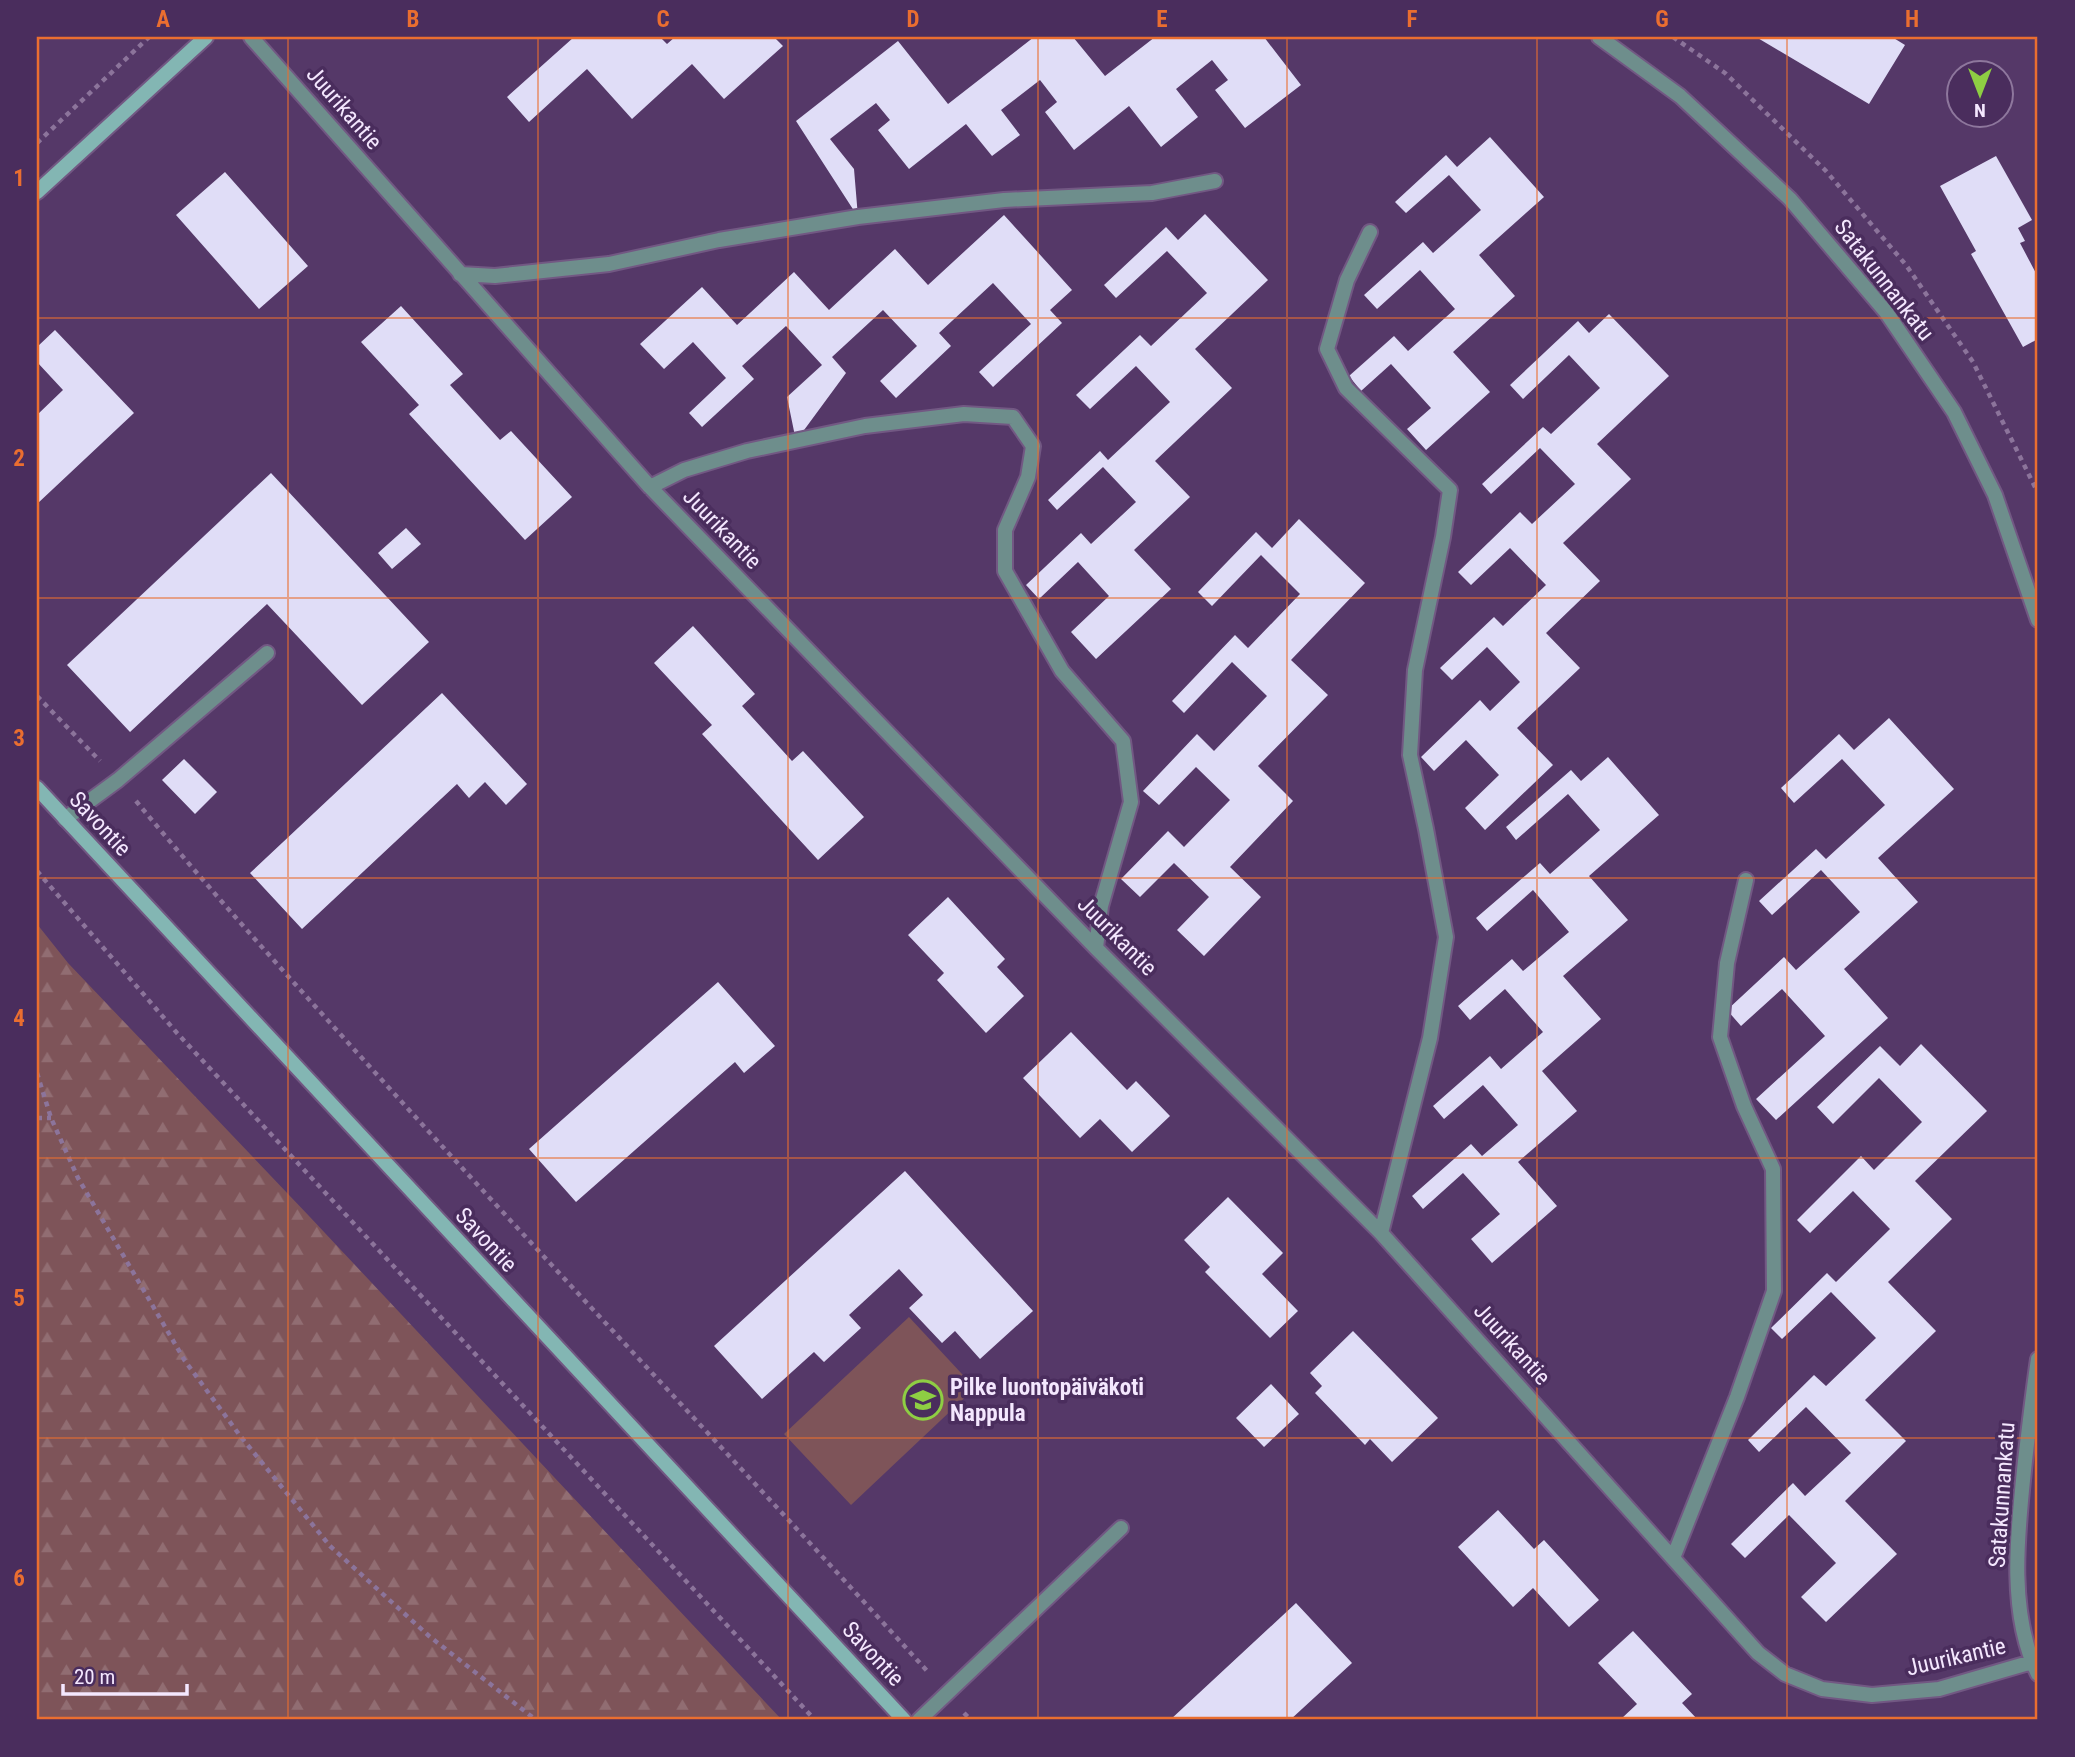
<svg xmlns="http://www.w3.org/2000/svg" width="2075" height="1757" font-family="'Roboto Condensed',sans-serif">
<defs>
<pattern id="forest-firs" width="22" height="20" patternUnits="userSpaceOnUse" patternTransform="scale(1.75)"><rect width="22" height="20" fill="#7e5459"/><path d="M5 1l3.5 6h-7zM16 11l3.5 6h-7z" fill="#916d72"/></pattern>
</defs>
<rect width="100%" height="100%" fill="#553868"/>
<path fill="#7e5459" d="M909,1317L975,1388L851,1505L784,1434Z"/>
<path fill="url(#forest-firs)" d="M37,924L68,963L309,1216L782,1720H37Z"/>
<path fill="#e0ddf7" d="M574,37H660L667,44L675,37H774L783,46L724,99L692,64L632,119L587,69L529,122L507,97Z
M1034,37H1073L1105,76L1155,37H1264L1301,85L1245,128L1215,90L1228,80L1212,60L1176,89L1198,117L1161,147L1129,106L1074,150L1045,112L1057,102L1040,80L1001,110L1020,135L992,156L966,124L909,169L878,130L890,120L876,103L830,139L854,169L858,217L796,121L898,41L948,104Z
M1756,37H1892L1905,45L1869,104Z
M1490,137L1544,197L1479,255L1515,296L1453,352L1490,392L1426,450L1407,429L1431,408L1391,364L1361,391L1349,376L1394,336L1408,351L1455,309L1420,270L1377,309L1364,295L1423,242L1433,253L1481,210L1449,175L1406,213L1395,202L1446,155L1457,167Z
M1996,156L2032,220L2018,228L2025,241L2020,243L2038,277V344L2036,340L2023,347L1971,254L1976,251L1940,186Z
M225,172L308,266L259,309L176,215Z
M1205,214L1268,280L1195,349L1232,388L1155,461L1190,497L1134,550L1171,589L1096,659L1071,632L1109,596L1078,562L1039,599L1026,585L1081,533L1091,544L1136,502L1103,467L1057,510L1048,500L1100,451L1108,460L1170,402L1136,366L1090,409L1076,395L1140,335L1151,346L1207,293L1167,251L1116,298L1104,285L1166,227L1178,240Z
M1004,215L1072,290L1050,310L1062,323L993,387L979,372L1031,324L993,283L939,333L951,346L896,398L880,381L917,346L883,310L832,357L846,373L796,441L787,397L822,365L786,326L742,366L754,379L702,427L689,413L726,378L693,342L664,369L640,344L702,287L737,325L794,272L829,310L895,249L928,285Z
M401,306L463,374L450,385L500,440L511,431L572,497L525,540L409,414L419,405L361,342Z
M1609,314L1669,376L1597,444L1631,479L1563,543L1600,581L1546,633L1580,668L1517,728L1553,765L1485,830L1465,808L1499,775L1466,740L1434,771L1421,757L1480,700L1490,711L1520,682L1487,647L1452,680L1440,668L1494,617L1503,626L1546,585L1510,548L1471,585L1458,572L1520,512L1532,524L1575,484L1540,448L1491,494L1482,484L1543,427L1551,434L1600,388L1569,355L1523,399L1510,385L1578,321L1589,333Z
M55,330L134,413L37,504V415L63,390L37,362V347Z
M271,473L429,642L362,705L267,604L130,732L67,665Z
M1299,519L1365,583L1291,660L1328,695L1258,766L1293,801L1230,867L1261,897L1204,956L1177,930L1209,897L1174,863L1140,897L1121,879L1168,831L1184,847L1230,800L1196,767L1159,805L1143,791L1197,734L1214,751L1267,696L1232,662L1184,713L1172,701L1235,635L1248,648L1300,594L1261,555L1212,606L1198,592L1256,532L1272,548Z
M406,528L421,544L392,569L378,553Z
M693,626L755,694L742,706L792,761L803,751L864,817L818,860L702,734L712,725L654,663Z
M442,693L527,784L506,805L485,782L469,798L457,784L302,929L250,873Z
M1889,718L1954,789L1878,858L1918,902L1844,969L1888,1018L1776,1120L1756,1099L1825,1036L1782,989L1741,1026L1727,1010L1784,957L1796,970L1860,912L1821,870L1772,915L1759,901L1816,849L1826,859L1885,805L1842,759L1794,803L1781,788L1839,734L1854,750Z
M1608,757L1659,815L1589,876L1628,920L1563,976L1601,1019L1542,1071L1577,1111L1518,1162L1557,1206L1492,1263L1471,1239L1500,1214L1463,1173L1423,1209L1412,1196L1471,1144L1482,1156L1518,1125L1483,1085L1444,1119L1433,1106L1490,1056L1501,1069L1543,1032L1505,989L1470,1020L1458,1006L1512,959L1523,971L1569,932L1533,890L1487,931L1476,918L1540,863L1550,874L1600,830L1568,794L1516,840L1506,827L1571,770L1581,781Z
M184,759L217,792L195,814L162,780Z
M948,897L1005,959L997,967L1024,996L986,1033L937,980L944,973L908,935Z
M718,982L775,1046L744,1073L735,1062L576,1202L529,1149Z
M1071,1032L1127,1090L1136,1081L1170,1116L1132,1152L1100,1119L1080,1138L1023,1078Z
M1921,1044L1987,1111L1915,1181L1952,1219L1888,1282L1936,1331L1865,1400L1906,1441L1845,1501L1897,1554L1826,1622L1801,1597L1836,1563L1789,1515L1745,1558L1731,1544L1793,1483L1805,1496L1851,1453L1806,1407L1759,1452L1748,1440L1814,1375L1826,1386L1876,1338L1831,1292L1782,1339L1771,1328L1827,1273L1836,1282L1890,1229L1853,1191L1810,1233L1797,1220L1861,1156L1874,1170L1922,1122L1879,1078L1833,1124L1817,1107L1880,1046L1900,1066Z
M905,1171L1033,1311L980,1359L955,1331L942,1343L909,1308L923,1295L899,1269L849,1315L861,1328L824,1362L814,1352L762,1399L714,1346Z
M1228,1197L1283,1253L1262,1274L1298,1311L1270,1338L1205,1272L1210,1267L1184,1240Z
M1353,1331L1438,1418L1392,1462L1370,1439L1365,1445L1315,1393L1322,1386L1310,1373Z
M1271,1384L1299,1414L1264,1447L1236,1418Z
M1498,1510L1534,1549L1544,1540L1599,1600L1569,1627L1533,1588L1513,1607L1458,1547Z
M1296,1603L1352,1663L1290,1720H1170Z
M1633,1631L1692,1694L1682,1703L1698,1720L1621,1719L1637,1704L1598,1663Z"/>
<g fill="none" stroke-linecap="round" stroke-linejoin="round">
<g stroke="#725883" stroke-width="18">
<path id="lane" d="M65,819L118,780L267,653
M919,1720L1121,1528"/>
</g>
<g stroke="#725883" stroke-width="18">
<path id="street" d="M251,37L650,487L1096,948L1381,1233L1758,1653L1785,1674L1822,1689L1872,1695L1939,1689L2032,1662
M1599,37L1680,96L1790,199L1886,312L1954,412L1995,495L2038,620
M1370,232L1347,280L1327,349L1346,388L1450,490L1443,537L1415,670L1410,755L1426,829L1446,937L1430,1038L1381,1233
M460,274L495,276L609,264L719,240L858,217L1004,200L1152,193L1215,181
M650,487L684,470L747,451L865,426L964,414L1013,417L1033,446L1028,477L1005,530V571L1062,671L1123,741L1131,802L1101,906L1096,948
M2038,1359C2033,1393 2029,1427 2025,1461C2018,1528 2007,1612 2038,1674
M1673,1558L1737,1397L1774,1291L1773,1169L1744,1106L1720,1037L1727,963L1746,880"/>
</g>
<g stroke="#725883" stroke-width="18">
<path id="secondary" d="M37,192L206,37
M37,788L904,1720"/>
</g>
<path stroke="#8c749b" stroke-width="4.5" stroke-dasharray="5 5" stroke-linecap="butt" d="M1673,37L1725,73L1826,171L1906,265L1973,362L2038,493
M37,143L149,37
M37,696L100,761
M136,801C218,900 304,994 390,1089C568,1285 750,1476 928,1672
M37,871L177,1033L815,1720
M37,1073L51,1118L78,1178L185,1361L241,1437L330,1546L429,1636L536,1720
M37,1118H51
M964,1713L971,1720"/>
<use href="#lane" stroke="#6e8e8c" stroke-width="14"/>
<use href="#street" stroke="#6e8e8c" stroke-width="14"/>
<use href="#secondary" stroke="#83b6b3" stroke-width="14"/>
</g>
<path fill="none" stroke="#ea6e30" stroke-width="2" stroke-opacity="0.55" d="M288,37V1720M538,37V1720M788,37V1720M1038,37V1720M1287,37V1720M1537,37V1720M1787,37V1720M37,318H2038M37,598H2038M37,878H2038M37,1158H2038M37,1438H2038"/>
<defs>
<g id="school-ring" transform="scale(2.0125)"><circle r="9.5" fill="#4a2d5d" stroke="#8ece43" stroke-width="1.5"/><path d="M0-5L7-2L0 1L-7-2ZM-4 1L0 2.5L4 1V4Q0 6-4 4Z" fill="#8ece43"/></g>
</defs>
<g fill-rule="evenodd">
<use href="#school-ring" x="923" y="1400"/>
</g>
<g text-anchor="middle" dominant-baseline="central" stroke-width="7" stroke-linejoin="round" paint-order="stroke">
<g font-size="23" fill="#f4e7fe" stroke="#4a2d5d">
<text transform="translate(344 108) rotate(49)">Juurikantie</text>
<text transform="translate(1884 280) rotate(52)">Satakunnankatu</text>
<text transform="translate(722 529) rotate(46)">Juurikantie</text>
<text transform="translate(100 824) rotate(47)">Savontie</text>
<text transform="translate(1117 936) rotate(45)">Juurikantie</text>
<text transform="translate(486 1240) rotate(47)">Savontie</text>
<text transform="translate(1512 1344) rotate(48)">Juurikantie</text>
<text transform="translate(2002 1495) rotate(-86)">Satakunnankatu</text>
<text transform="translate(873 1654) rotate(47)">Savontie</text>
<text transform="translate(1956 1657) rotate(-13)">Juurikantie</text>
</g>
<g font-size="23" font-weight="bold" fill="#f4e7fe" stroke="#4a2d5d" text-anchor="start">
<text x="950" y="1387">Pilke luontopäiväkoti<tspan x="950" dy="26">Nappula</tspan></text>
</g>
</g>
<rect width="2075" height="1757" fill="none" stroke="#4a2d5d" stroke-width="77"/>
<g transform="translate(1980 94) rotate(180)"><circle r="33" fill="#4a2d5d" stroke="#8e779d" stroke-width="2"/>
<path d="M0-5L12 26L0 18L-12 26Z" fill="#8ece43"/>
<text y="-10" font-size="19" font-weight="bold" text-anchor="middle" fill="#f4e7fe">N</text>
</g>
<path d="M63 1684v10h124v-10" fill="none" stroke="#f4e7fe" stroke-width="3.5"/>
<text x="74" y="1684" font-size="21" fill="#f4e7fe" stroke="#4a2d5d" stroke-width="5" paint-order="stroke">20 m</text>
<rect x="38" y="38" width="1998" height="1680" fill="none" stroke="#ea6e30" stroke-width="2.5"/>
<g font-size="23" text-anchor="middle" font-weight="bold" fill="#ea6e30">
<text x="163" y="27">A</text>
<text x="413" y="27">B</text>
<text x="663" y="27">C</text>
<text x="913" y="27">D</text>
<text x="1162" y="27">E</text>
<text x="1412" y="27">F</text>
<text x="1662" y="27">G</text>
<text x="1912" y="27">H</text>
<text x="19" y="186">1</text>
<text x="19" y="466">2</text>
<text x="19" y="746">3</text>
<text x="19" y="1026">4</text>
<text x="19" y="1306">5</text>
<text x="19" y="1586">6</text>
</g>
</svg>
